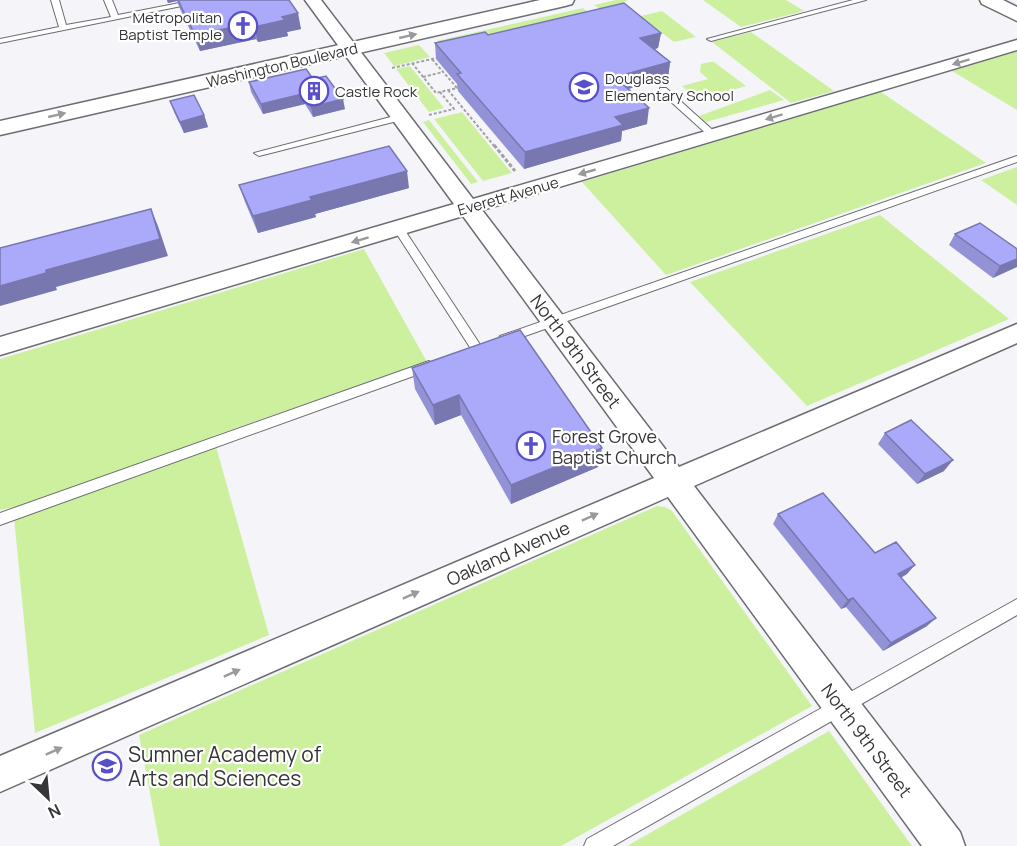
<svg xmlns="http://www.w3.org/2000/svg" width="1017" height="846" font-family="Manrope,sans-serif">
<rect width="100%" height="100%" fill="#f4f4f9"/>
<path fill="#cdf09f" d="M616,0H628L623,2L641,16L662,11L696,37L674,42L657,29L640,33L444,49L437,41L583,8L590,14L601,10L594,5Z
M703,0H786L804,11L741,27Z
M751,32L834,91L791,103L712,42Z
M419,45L430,57L394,66L384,53Z
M1017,51V110L952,71Z
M710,62H714L746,86L699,100L682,86L708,79L700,72L701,64Z
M410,66L444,108L429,112L396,69Z
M770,90L784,100L706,122L699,116Z
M881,92L986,163L666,275L582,182Z
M462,112L506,166L512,173L483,181L434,119Z
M429,120L478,182L471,184L423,122Z
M1017,167V205L981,180Z
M880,215L1009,319L807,406L690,282Z
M364,249L427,362L213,436L269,635L35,733L13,507L0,510V359Z
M657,506L665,507L672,511L812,706L561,846H160L139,735Z
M829,731L912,846H627Z"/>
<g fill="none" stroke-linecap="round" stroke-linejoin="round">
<g stroke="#6c6d71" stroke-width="2">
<path id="service" d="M51,0H59L66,25L111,17L104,0H112L118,15L195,0H211L0,43V39L59,27Z
M853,0H866L711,41L707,39Z
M660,88H666L716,133V137H710L660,92Z
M402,114L407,117L405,119L259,156L254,153Z
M1017,156V162L508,342H500L498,339L500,336Z
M398,225L402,226L481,346L483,349L481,352H473L393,228Z
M429,361L435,366L433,369L0,525V513Z
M1017,599V615L613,846H584L587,839Z"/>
</g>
<g stroke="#6c6d71" stroke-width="3">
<path id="minor" d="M305,0H321L473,199L1017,40V50L482,210L679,467L1017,324V343L694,486L960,832L965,846H922L668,497L0,792V756L654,478L463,216L0,355V337L454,204Z"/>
</g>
<g stroke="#6c6d71" stroke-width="3">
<path id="tertiary" d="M980,0H1003L1017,7V21L982,4Z"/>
</g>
<g stroke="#6c6d71" stroke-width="3">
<path id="primary" d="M540,0H574L572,4L565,6L0,135V121Z"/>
</g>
<path stroke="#a2a2a5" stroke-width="2" stroke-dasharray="3 2" stroke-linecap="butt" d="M412,63L436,93L457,88L432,59
M392,68L441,57
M423,77L443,72
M448,90L495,147
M429,115L454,109L440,92"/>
<path stroke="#a2a2a5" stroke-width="3" stroke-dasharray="4 2" stroke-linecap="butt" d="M494,145L515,171"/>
<use href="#service" fill="#fff" fill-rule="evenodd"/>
<use href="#minor" fill="#fff" fill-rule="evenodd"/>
<use href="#tertiary" fill="#fff" fill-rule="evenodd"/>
<use href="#primary" fill="#fff" fill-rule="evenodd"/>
</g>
<path fill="#9392d7" d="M167,0H289L301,29L287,32L288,36L258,42L256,39L200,51L180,9L177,1L168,3Z
M661,33L658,48L655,49L670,62L668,78L628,89L647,124L622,131L621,141L524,169L458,91L457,84L436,59L435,43L488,35Z
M313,79L345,109L313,117L305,104L263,114L251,92L249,82Z
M170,101L204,115L208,127L184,133L174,112Z
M239,185L409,188L315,214L316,217L258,233L245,202Z
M955,234L1017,249L993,278L949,245Z
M412,368L598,467L511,504L461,415L435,425L415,389Z
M885,433L944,471L917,484L878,444Z
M778,514L875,553L907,574L901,578L927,626L883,651L846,607L841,609L773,524Z"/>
<path fill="#7877af" d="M167,0H177V1L168,3Z
M298,13L301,29L287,32L288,36L258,42L254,27L282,17Z
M252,23L256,39L200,51L195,35Z
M661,33L658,48L638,54L640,38Z
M670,62L668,78L613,93L615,77Z
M302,94L305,104L263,114L261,104Z
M343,99L345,109L313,117L311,107Z
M649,108L647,124L622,131L621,141L524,169L525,152L615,117Z
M204,115L208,127L184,133L180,122Z
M407,171L409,188L315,214L316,217L258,233L253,216L310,197Z
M151,209L158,226L168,256L56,287L57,290L0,306V286L46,270Z
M1017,259V267L993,278L1000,266Z
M459,395L461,415L435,425L433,405Z
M602,448L598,467L511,504V485Z
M953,460L944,471L917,484L925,474Z
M915,565L907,574L890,583L898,574Z
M853,598L846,607L841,609L848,600Z
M936,618L927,626L883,651L891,643Z"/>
<path fill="#abaafa" stroke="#7877af" stroke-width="1.5" d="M178,0H289L298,13L282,17L285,20L254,27L252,23L195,35Z
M624,3L661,33L640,38L670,62L615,77L649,108L615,117L623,125L525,152L457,74L461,73L435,43L485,32L488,35Z
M306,69L313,79L326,76L343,99L311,107L302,94L261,104L249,82Z
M194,95L204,115L180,122L170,101Z
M389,146L407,171L310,197L312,200L253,216L239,185Z
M151,209L160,239L46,270V273L0,286V248Z
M980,223L1017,249V259L1000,266L955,234Z
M520,330L602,448L511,485L459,395L433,405L412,368Z
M911,420L953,460L925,474L885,433Z
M823,493L875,553L896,542L915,565L898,574L936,618L891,643L853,598L848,600L778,514Z"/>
<defs><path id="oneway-solid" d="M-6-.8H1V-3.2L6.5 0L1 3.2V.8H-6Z" transform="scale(1.5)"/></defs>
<g fill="#9a9a9c">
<use href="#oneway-solid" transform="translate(408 36) rotate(-13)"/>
<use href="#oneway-solid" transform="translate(961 62) rotate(163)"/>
<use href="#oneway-solid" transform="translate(57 115) rotate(-13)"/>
<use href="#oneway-solid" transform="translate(774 117) rotate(163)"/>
<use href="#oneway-solid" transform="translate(587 172) rotate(164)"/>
<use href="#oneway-solid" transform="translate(360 240) rotate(163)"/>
<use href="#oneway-solid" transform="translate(590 517) rotate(-24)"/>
<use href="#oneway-solid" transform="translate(411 595) rotate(-24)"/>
<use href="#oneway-solid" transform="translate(232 673) rotate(-24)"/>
<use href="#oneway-solid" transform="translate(54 751) rotate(-24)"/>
</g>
<defs>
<g id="church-ring" transform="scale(1.5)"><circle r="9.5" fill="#fff" stroke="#5850c8" stroke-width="1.5"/><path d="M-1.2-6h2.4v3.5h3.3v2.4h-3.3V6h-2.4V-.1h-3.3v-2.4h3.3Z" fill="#5850c8"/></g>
<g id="school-ring" transform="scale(1.5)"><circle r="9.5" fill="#fff" stroke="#5850c8" stroke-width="1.5"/><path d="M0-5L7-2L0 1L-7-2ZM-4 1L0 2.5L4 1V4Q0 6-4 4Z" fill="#5850c8"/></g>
<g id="building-ring" transform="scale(1.5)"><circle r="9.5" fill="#fff" stroke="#5850c8" stroke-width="1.5"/><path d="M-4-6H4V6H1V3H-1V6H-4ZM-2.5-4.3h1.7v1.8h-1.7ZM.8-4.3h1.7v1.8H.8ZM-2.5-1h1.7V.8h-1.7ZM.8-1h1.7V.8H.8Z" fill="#5850c8"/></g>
</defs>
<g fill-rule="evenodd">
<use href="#church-ring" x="243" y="26"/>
<use href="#school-ring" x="584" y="87"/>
<use href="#building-ring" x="314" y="91"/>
<use href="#church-ring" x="531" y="446"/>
<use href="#school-ring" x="107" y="766"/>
</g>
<g text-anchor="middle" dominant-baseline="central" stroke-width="4.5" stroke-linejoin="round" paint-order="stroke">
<g font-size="15" fill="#363638" stroke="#fff" text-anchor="start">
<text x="222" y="17" text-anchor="end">Metropolitan<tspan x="222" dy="17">Baptist Temple</tspan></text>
<text x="605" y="78">Douglass<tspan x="605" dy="17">Elementary School</tspan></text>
<text x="335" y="91">Castle Rock</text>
</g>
<g font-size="15" fill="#363638" stroke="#fff">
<text transform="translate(282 65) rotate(-13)">Washington Boulevard</text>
<text transform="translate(508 196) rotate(-16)">Everett Avenue</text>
</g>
<g font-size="18" fill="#363638" stroke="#fff">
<text transform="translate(576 351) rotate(53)">North 9th Street</text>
<text transform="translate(508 553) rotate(-24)">Oakland Avenue</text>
<text transform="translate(867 740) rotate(53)">North 9th Street</text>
</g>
<g font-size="18" fill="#363638" stroke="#fff" text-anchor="start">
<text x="552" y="436">Forest Grove<tspan x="552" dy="21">Baptist Church</tspan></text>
</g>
<g font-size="21" fill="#363638" stroke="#fff" text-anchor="start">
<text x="128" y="754">Sumner Academy of<tspan x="128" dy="24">Arts and Sciences</tspan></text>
</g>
</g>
<g transform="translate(48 798) rotate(154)" stroke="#ffffff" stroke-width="4.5" paint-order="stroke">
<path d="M0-4.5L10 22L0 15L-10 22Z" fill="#363638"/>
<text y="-9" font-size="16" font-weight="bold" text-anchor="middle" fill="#363638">N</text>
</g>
</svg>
